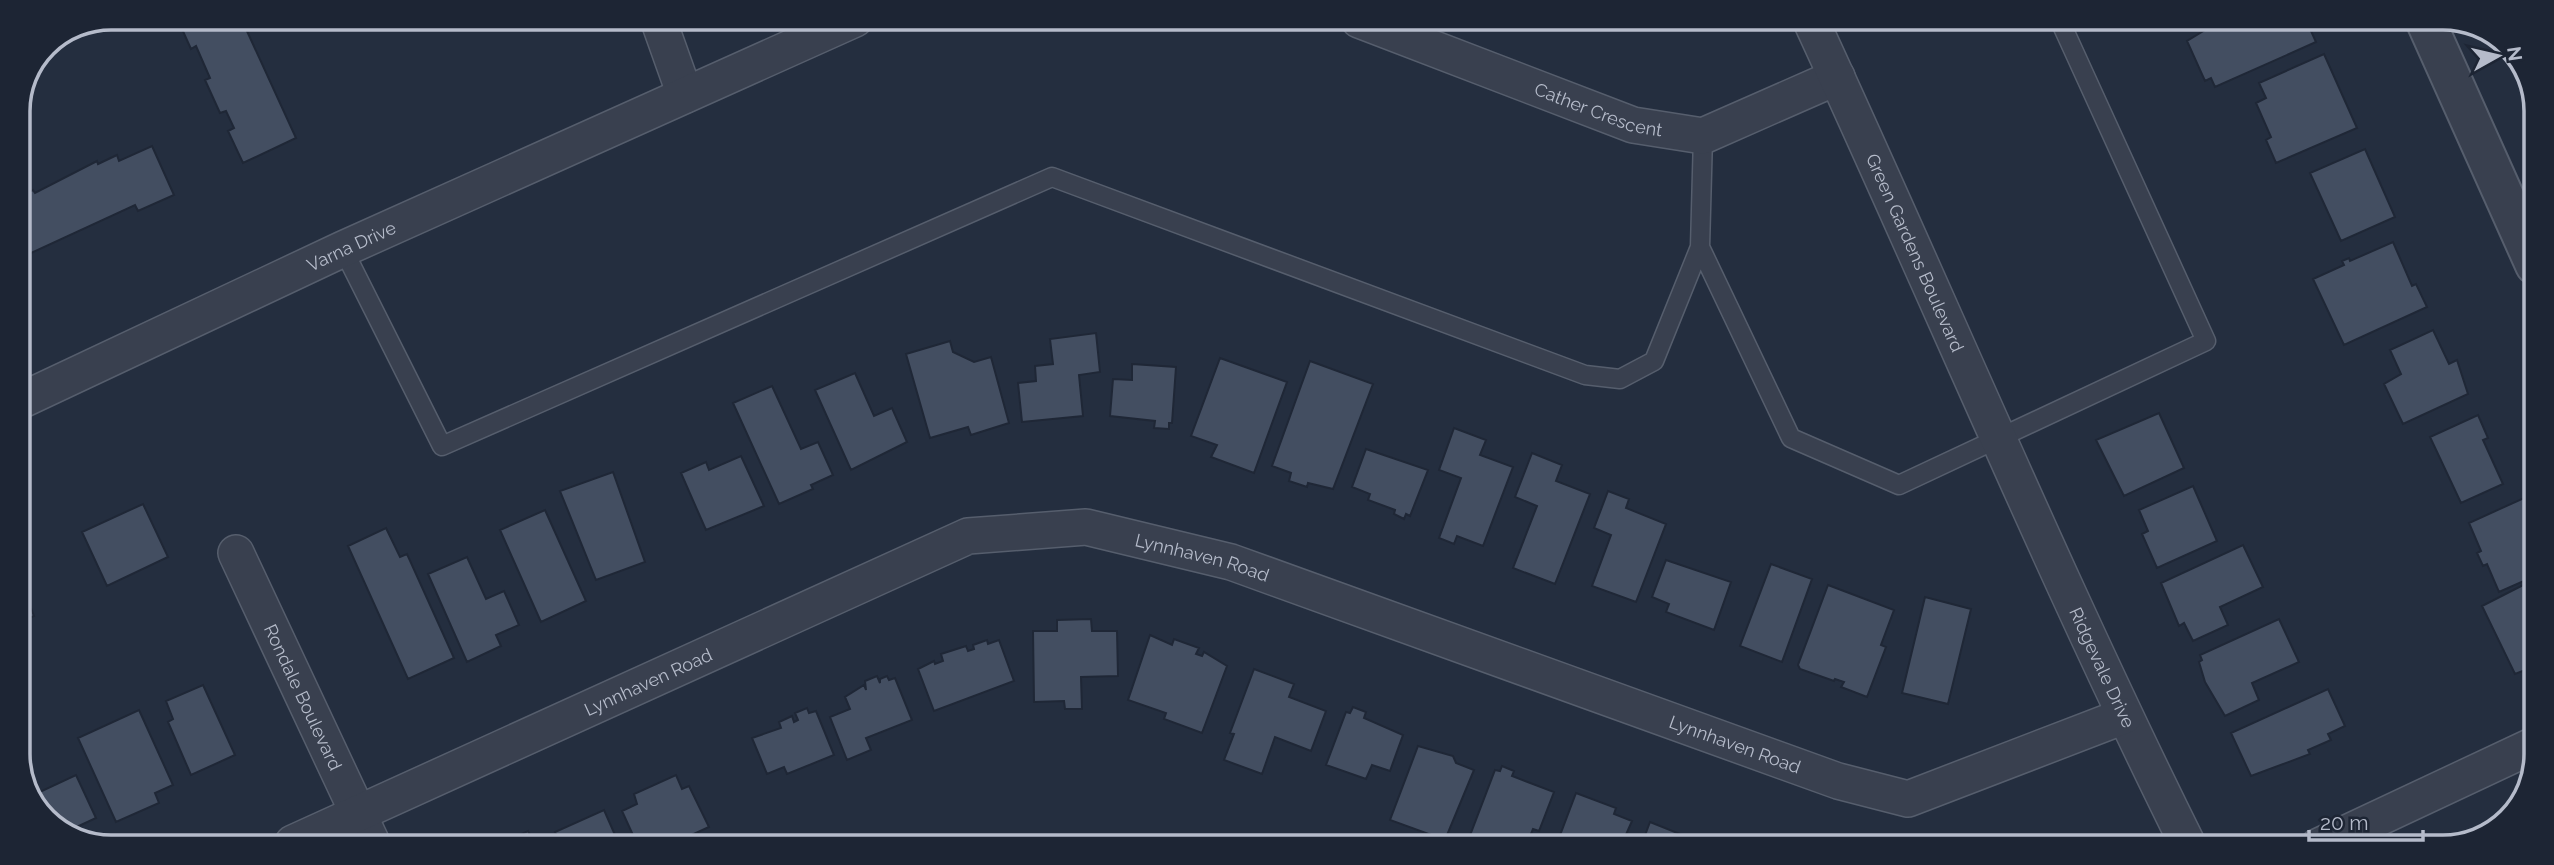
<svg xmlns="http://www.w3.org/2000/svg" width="2554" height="865" font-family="Raleway,sans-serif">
<rect width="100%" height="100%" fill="#242e3f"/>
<path fill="#434e61" stroke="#1f2736" stroke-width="2" d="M177,18H241L296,138L243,163L228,131L234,128L226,111L220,113L205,80L210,78L196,46L191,49Z
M2207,22H2307L2316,42L2215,87L2211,78L2205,81L2187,41L2210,27Z
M2324,54L2357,128L2276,163L2266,140L2271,137L2256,103L2266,98L2259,83Z
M152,146L174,195L138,211L135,205L18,259V197L33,190L35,193L97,161L98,164L117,155L119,161Z
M2365,149L2395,217L2341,241L2310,173Z
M2393,242L2412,286L2416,284L2427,307L2344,345L2313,279L2344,265L2342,261L2349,258L2350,261Z
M2433,330L2449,364L2457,360L2468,394L2403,424L2384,384L2401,374L2390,350Z
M1096,333L1100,372L1079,375L1083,416L1022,422L1018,383L1036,381L1035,366L1053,364L1050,339Z
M950,341L953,352L974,362L991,357L1009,423L971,435L968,427L930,438L906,354Z
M1220,358L1287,382L1254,473L1211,457L1217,445L1191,436Z
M1310,361L1373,384L1333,489L1308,483L1307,487L1289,481L1291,473L1272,466Z
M1132,364L1176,367L1172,423H1169V429L1154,428L1155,421L1110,416L1113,379L1132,380Z
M855,373L874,416L892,408L907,442L851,470L815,390Z
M772,386L801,449L818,442L833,475L811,485L813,489L779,504L733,403Z
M2159,413L2184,468L2124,496L2096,440Z
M2478,415L2488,438L2483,440L2503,484L2461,503L2430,437Z
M1454,428L1486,440L1480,455L1513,467L1483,546L1457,536L1454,544L1439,538L1461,478L1439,470Z
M1366,449L1428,470L1410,516L1406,514L1404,519L1394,514L1395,510L1368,500L1370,494L1352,487Z
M1532,453L1562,465L1556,481L1590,494L1555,584L1513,568L1537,506L1515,497Z
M741,456L764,506L706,530L681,473L706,462L709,470Z
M613,472L645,562L596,580L560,491Z
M2193,486L2217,541L2157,568L2142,534L2148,531L2139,510Z
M1608,491L1629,499L1626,508L1666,524L1636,602L1592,586L1611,535L1594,528Z
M2524,498L2533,519V577L2499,592L2487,564L2483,566L2477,553L2481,551L2469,523Z
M143,504L168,557L107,586L82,532Z
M545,510L586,601L541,622L500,530Z
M386,528L400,557L407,554L454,658L408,679L348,546Z
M2243,545L2263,587L2220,607L2228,625L2193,641L2184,623L2179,626L2161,583Z
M467,557L486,599L504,591L519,625L496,635L501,646L467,662L428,574Z
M1666,560L1731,582L1714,630L1666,612L1669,604L1652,597Z
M1771,564L1812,579L1782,662L1740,646Z
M18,575L34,616L18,623Z
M2533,580V664L2531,660L2525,663L2528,669L2515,674L2482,606Z
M1828,585L1894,610L1881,645L1886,647L1867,697L1841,687L1844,682L1835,679L1834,681L1800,669L1798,665Z
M1925,597L1971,609L1948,704L1902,693Z
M1091,619L1092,631H1117L1118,676L1081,677L1082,709H1065L1064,701L1034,702L1033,631H1057V620Z
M2279,619L2299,662L2252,683L2259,700L2225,716L2205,682L2199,662L2202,660L2200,655Z
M1150,635L1172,645L1174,639L1199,648L1196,654L1202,656L1204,652L1227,666L1202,733L1164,719L1166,713L1128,700Z
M987,640L988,644L999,640L1014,681L934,711L918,669L934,661L935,664L943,661L941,654L966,646L968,651L974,649L973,645Z
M1254,669L1294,684L1289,697L1326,711L1311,751L1275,737L1262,774L1224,760L1234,734L1230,733Z
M877,676L880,683V679L887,676L889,680L895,678L912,720L866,738L871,750L847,760L830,717L850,709L845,697L864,685L866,690L865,681Z
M203,685L235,755L191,775L168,722L173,719L166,701Z
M2328,689L2345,726L2328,734L2331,740L2308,750L2310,754L2251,776L2231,733Z
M1353,707L1366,712L1364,718L1403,735L1390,771L1372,765L1366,779L1326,765L1346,712L1350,713Z
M807,708L809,713L816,711L834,755L787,774L784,767L767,774L752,738L781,728L779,722L792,716L794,722L798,720L795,713Z
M139,710L173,785L155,793L159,803L116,822L78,738Z
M1418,746L1453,756L1456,763L1474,770L1445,840L1390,820Z
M1502,766L1514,771L1512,776L1554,792L1539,831L1533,829L1526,846H1466L1495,770L1500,771Z
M76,775L96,818L66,832L37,812L31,796Z
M676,775L682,789L689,786L709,827L672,844H637L622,811L637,804L634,794Z
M1576,793L1616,808L1614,814L1632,821L1621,846H1556Z
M604,810L619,844H560L555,832Z
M1650,822L1690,838L1689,842L1698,846H1641Z
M528,831L535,844H500Z"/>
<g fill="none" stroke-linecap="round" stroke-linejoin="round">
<g stroke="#565e6d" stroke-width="21">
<path id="service" d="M1703,136L1700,247L1791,438L1899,485L2206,341L2060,21
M343,249L442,446L1052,177L1585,375L1620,379L1654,361L1700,247"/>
</g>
<g stroke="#565e6d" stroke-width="38">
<g id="minor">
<path d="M658,19L685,95"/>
<path id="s1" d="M1359,20L1633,125L1703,136L1837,77"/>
<path id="s2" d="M1811,21C1938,296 2054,576 2189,847"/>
<path id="s3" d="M18,402L343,249L855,19"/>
<path id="s4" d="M236,553L372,843"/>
<path id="s5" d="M293,843L968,536L1086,527L1231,562L1838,781L1908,799L2124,716"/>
<path d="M2317,847L2532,746"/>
</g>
</g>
<g stroke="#565e6d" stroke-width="42">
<path id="tertiary" d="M2426,22L2535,265"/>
</g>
<use href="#service" stroke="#39404f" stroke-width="18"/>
<use href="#minor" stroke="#39404f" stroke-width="35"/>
<use href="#tertiary" stroke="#39404f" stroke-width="38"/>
</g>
<g text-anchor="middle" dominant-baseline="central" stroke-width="7" stroke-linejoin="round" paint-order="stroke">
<g font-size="18" fill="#b5bbca" stroke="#1d2534">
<text stroke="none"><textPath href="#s1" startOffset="256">Cather Crescent</textPath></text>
<text stroke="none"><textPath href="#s3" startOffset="368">Varna Drive</textPath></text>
<text stroke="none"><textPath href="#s2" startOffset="254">Green Gardens Boulevard</textPath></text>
<text stroke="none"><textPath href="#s5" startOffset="980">Lynnhaven Road</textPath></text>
<text stroke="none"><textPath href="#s2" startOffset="709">Ridgevale Drive</textPath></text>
<text stroke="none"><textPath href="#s5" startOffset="390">Lynnhaven Road</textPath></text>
<text stroke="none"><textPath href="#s4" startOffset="159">Rondale Boulevard</textPath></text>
<text stroke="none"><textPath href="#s5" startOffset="1545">Lynnhaven Road</textPath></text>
</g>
</g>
<path d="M0 0H2554V865H0ZM111 30H2443A81 81 0 0 1 2524 111V754A81 81 0 0 1 2443 835H111A81 81 0 0 1 30 754V111A81 81 0 0 1 111 30Z" fill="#1d2534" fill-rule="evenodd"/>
<path fill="none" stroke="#b5bbca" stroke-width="3.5" d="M111 30H2443A81 81 0 0 1 2524 111V754A81 81 0 0 1 2443 835H111A81 81 0 0 1 30 754V111A81 81 0 0 1 111 30Z"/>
<g transform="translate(2498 56) rotate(82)" stroke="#1d2534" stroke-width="5" paint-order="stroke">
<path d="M0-5L12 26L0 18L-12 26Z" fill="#b5bbca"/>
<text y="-10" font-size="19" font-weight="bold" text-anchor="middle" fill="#b5bbca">N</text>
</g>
<path d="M2309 830v10h114v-10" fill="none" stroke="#b5bbca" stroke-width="3.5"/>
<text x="2320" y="830" font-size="21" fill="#b5bbca" stroke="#1d2534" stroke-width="5" paint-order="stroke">20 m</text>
</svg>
